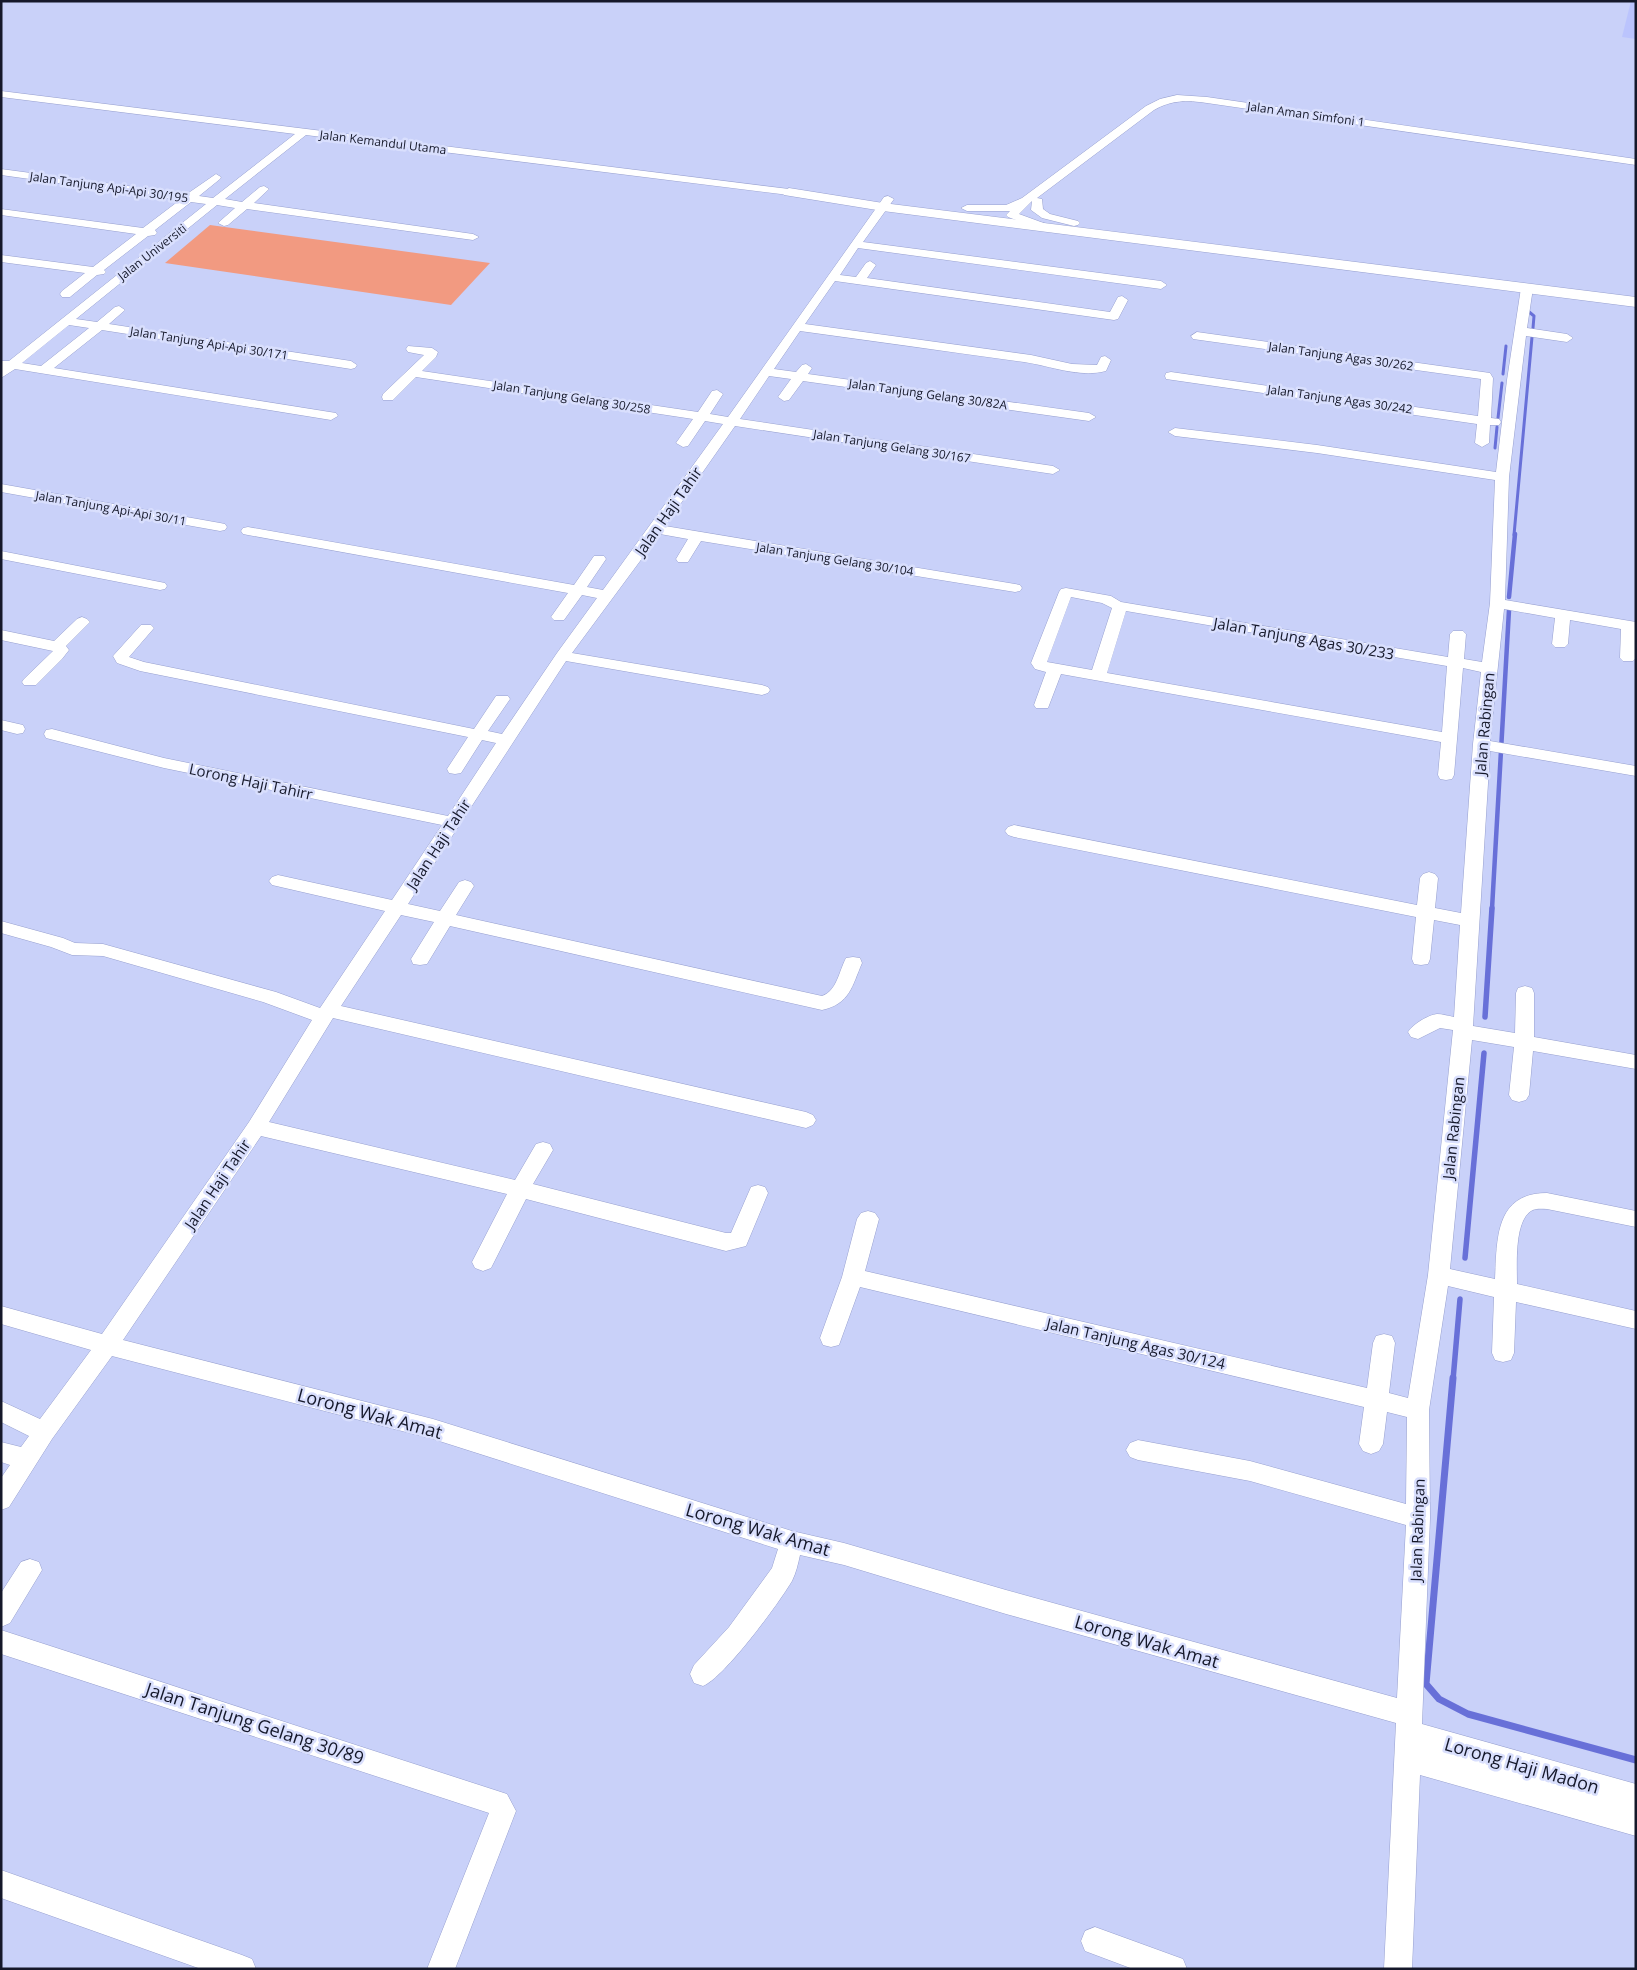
<svg xmlns="http://www.w3.org/2000/svg" width="1637" height="1970" font-family="'Open Sans',sans-serif">
<rect width="100%" height="100%" fill="#c9d1f9"/>
<path fill="#bbc4fd" d="M1631,1H1636V39L1622,37Z"/>
<path fill="#f29a81" d="M210,225L490,263L451,305L165,263Z"/>
<g fill="none" stroke-linecap="round" stroke-linejoin="round">
<path stroke="#6870d8" stroke-width="3" d="M1528,311L1534,316L1533,328
M1503,374L1506,346
M1498,418L1502,383
M1495,448L1497,427
M1514,535L1532,337"/>
<path stroke="#6870d8" stroke-width="4.5" d="M1509,597L1515,534
M1492,909L1509,610"/>
<path stroke="#6870d8" stroke-width="5.5" d="M1485,1017L1492,908
M1465,1258L1484,1053
M1453,1380L1460,1299"/>
<path stroke="#6870d8" stroke-width="7" d="M1453,1378L1426,1684L1439,1699L1468,1714L1636,1760"/>
<g stroke="#97a0cf" stroke-width="1">
<path id="minor" d="M1,91L789,189L794,192L789,195L306,135L225,199L242,202L260,187L264,186L269,189L254,203L473,234L479,237L473,240L247,209L228,225L224,226L218,223L235,208L217,205L76,319L97,322L115,307L119,306L125,310L109,324L351,361L357,365L355,368L351,369L102,330L54,368L336,413L338,416L331,420L15,369L1,378L2,361H9L206,204L191,202L155,230L157,233L155,235L148,236L104,270L106,272L104,274L97,275L70,297H62L60,294L62,291L85,273L1,262V255L93,267L136,234L1,215V209L143,228L180,200L1,175V169L187,194L216,174L221,177L220,179L199,196L213,198L295,134L1,97ZM69,325L89,328L41,366L22,363Z
M1177,95L1207,97L1636,159V165L1207,103C1187,100 1171,100 1154,110L1037,198L1042,199L1043,209L1050,214L1078,221L1080,223L1078,225L1074,226L1042,218L1031,210L1032,201L1019,214L1049,225L1051,227L1049,229H1041L1008,217L1006,215L1010,211H967L961,208L967,205H1006L1022,198L1146,106L1160,99Z
M888,196L894,199L863,242L1161,281L1167,285L1161,289L858,248L840,275L856,277L866,263L870,261L876,265L867,278L1110,312L1118,297L1122,296L1128,300L1118,319L1114,320L835,281L805,324L1031,355L1072,364L1097,365L1101,357L1105,356L1111,360L1106,371C1079,378 1051,366 1024,362C949,352 875,341 800,331L774,369L796,372L802,365L806,364L812,368L808,374L1089,413L1096,417L1089,421L803,381L789,400L784,401L778,397L791,379L769,376L740,419L1053,466L1060,470L1053,474L735,426L665,526L1015,584L1020,585L1022,588L1020,591L1015,592L701,541L688,562H678L676,559L688,539L660,534L572,653L762,685L768,687L770,690L768,693L762,695L566,661L408,904L440,911L459,882L465,880L471,882L474,886L456,915L822,996C837,991 839,971 846,958L853,957L860,958L862,963C852,986 850,1004 822,1010L450,926L427,964L420,965L413,964L411,959L434,922L401,915L341,1006L806,1112L813,1115L816,1120L813,1125L806,1128L333,1018L269,1122L515,1180L536,1144L543,1142L550,1144L553,1150L533,1184L726,1233H731L751,1187L758,1185L765,1187L768,1193L746,1246L726,1251L526,1199L491,1268L483,1271L475,1268L472,1262L507,1194L261,1136L123,1340L433,1419L792,1531L844,1543L1006,1590L1397,1698L1406,1525L1250,1481L1138,1460L1130,1457L1126,1450L1130,1443L1138,1440L1250,1461L1406,1504L1407,1417L1387,1412L1383,1444L1379,1451L1371,1454L1363,1451L1359,1444L1364,1407L860,1287L839,1345L831,1347L823,1345L820,1338L842,1277L857,1219L861,1213L868,1211L875,1213L879,1219L865,1271L1367,1388L1373,1343L1376,1336L1384,1334L1392,1336L1395,1343L1389,1393L1408,1398L1428,1275L1453,1030L1440,1028L1418,1039L1411,1037L1408,1032C1413,1024 1428,1015 1437,1014C1442,1014 1449,1016 1454,1017L1460,925L1434,920L1430,959L1428,964L1421,965L1414,964L1412,959L1416,917L1014,837L1008,835L1005,831L1008,827L1014,825L1417,905L1420,878L1423,874L1429,872L1435,874L1438,878L1435,908L1461,913L1473,744L1481,672L1463,668L1454,775L1452,779L1446,780L1440,779L1438,775L1441,742L1061,674L1048,708H1036L1034,705L1046,672L1035,669L1031,663L1059,592L1061,589L1066,588L1111,596L1121,602L1448,657L1450,634L1453,631H1463L1466,634L1464,659L1482,662L1490,603L1495,480L1317,453L1175,436L1168,432L1175,428L1317,445L1496,472L1507,380L1521,288L1523,285H1531L1533,288L1527,328L1567,334L1573,338L1567,342L1526,336L1509,477L1505,600L1636,622V658L1633,661H1623L1620,658L1621,629L1570,620L1568,644L1565,647H1555L1552,644L1555,618L1504,609L1490,741L1636,766V776L1490,751L1473,1026L1515,1033L1516,993L1518,988L1525,986L1532,988L1534,993V1037L1636,1055V1069L1533,1051L1529,1095L1526,1100L1519,1102L1512,1100L1509,1095L1514,1047L1472,1040L1450,1269L1495,1279C1497,1239 1495,1193 1547,1193L1636,1211V1227L1547,1209C1542,1209 1536,1208 1531,1211C1514,1222 1517,1265 1517,1284L1636,1311V1329L1516,1302L1514,1353L1511,1360L1503,1362L1495,1360L1492,1353L1494,1297L1448,1286L1429,1410L1430,1518L1422,1724L1636,1784V1836L1420,1775L1412,1969H1384L1396,1723L1006,1614L844,1565L800,1555C798,1564 796,1573 792,1581C779,1603 724,1678 703,1686L694,1683L690,1674L694,1665L729,1627L772,1568L778,1549L433,1439L112,1356L52,1439L9,1507L1,1510V1478L10,1465L1,1462V1442L21,1447L29,1436L1,1422V1401L40,1419L91,1350L1,1324V1306L102,1334L249,1122L312,1020L263,1002L103,956L72,955L51,947L1,933V921L63,938L75,943L103,944L276,992L320,1008L385,911L272,885L269,881L272,877L278,875L392,900L442,825L164,768L46,738L44,734L46,730L52,729L164,758L448,816L496,743L482,740L461,773L455,774L449,773L447,769L468,737L140,671L117,663L113,656L141,625H151L154,628L129,657L144,662L474,729L496,696H508L510,699L488,731L502,734L557,653L597,598L582,595L564,620H554L551,617L568,593L248,535L243,534L241,531L243,528L248,527L574,585L594,556H604L606,559L587,587L603,590L723,424L705,421L688,446L683,447L676,443L693,419L416,377L393,400H383L382,397L383,394L424,355L408,352L406,349L408,346L432,348L438,352L436,357L422,371L698,412L712,391L717,390L723,394L710,414L728,417L884,197ZM1071,597L1102,603L1112,608L1092,670L1047,662ZM1126,611L1447,666L1442,732L1107,673Z
M1197,332L1490,373L1493,378L1491,418L1499,419L1501,422L1499,425H1490L1489,443L1482,447L1475,443L1477,424L1166,379L1165,376L1166,373L1171,372L1478,416L1481,379L1193,339L1191,336Z
M1,484L220,523L225,524L227,527L225,530L220,531L1,492Z
M1,551L160,582L165,583L167,586L165,589L160,590L1,559Z
M82,617L87,619L90,622L66,646L69,650L62,659L36,685H24L22,682L24,679L53,651L1,640V630L54,641L77,619Z
M1,720L23,725L25,729L23,733L17,734L1,730Z
M30,1559L39,1562L42,1570L10,1623L1,1627V1593L21,1562Z
M1,1630L507,1794L516,1811L455,1969H427L489,1813L1,1654Z
M1,1870L242,1955L252,1959L256,1969H201L1,1898Z
M1095,1927L1183,1959L1187,1969H1133L1085,1951L1081,1941L1085,1931Z"/>
</g>
<g stroke="#97a0cf" stroke-width="1">
<path id="tertiary" d="M789,188L883,203L1636,297V307L883,211L784,195L782,192Z"/>
</g>
<use href="#minor" fill="#fff" fill-rule="evenodd"/>
<use href="#tertiary" fill="#fff" fill-rule="evenodd"/>
</g>
<g text-anchor="middle" dominant-baseline="central" stroke-width="5" stroke-linejoin="round" paint-order="stroke">
<g font-size="12" fill="#15182a" stroke="#d9dffd">
<text transform="translate(1306 114) rotate(8)">Jalan Aman Simfoni 1</text>
<text transform="translate(383 142) rotate(7)">Jalan Kemandul Utama</text>
<text transform="translate(109 187) rotate(8)">Jalan Tanjung Api-Api 30/195</text>
<text transform="translate(152 252) rotate(-38)">Jalan Universiti</text>
<text transform="translate(209 343) rotate(9)">Jalan Tanjung Api-Api 30/171</text>
<text transform="translate(1341 356) rotate(8)">Jalan Tanjung Agas 30/262</text>
<text transform="translate(928 394) rotate(8)">Jalan Tanjung Gelang 30/82A</text>
<text transform="translate(572 397) rotate(9)">Jalan Tanjung Gelang 30/258</text>
<text transform="translate(1340 399) rotate(8)">Jalan Tanjung Agas 30/242</text>
<text transform="translate(892 446) rotate(9)">Jalan Tanjung Gelang 30/167</text>
<text transform="translate(111 508) rotate(10)">Jalan Tanjung Api-Api 30/11</text>
<text transform="translate(835 559) rotate(9)">Jalan Tanjung Gelang 30/104</text>
</g>
<g font-size="15" fill="#15182a" stroke="#d9dffd">
<text transform="translate(668 511) rotate(-55)">Jalan Haji Tahir</text>
<text transform="translate(1304 638) rotate(10)">Jalan Tanjung Agas 30/233</text>
<text transform="translate(1484 724) rotate(-85)">Jalan Rabingan</text>
<text transform="translate(251 781) rotate(12)">Lorong Haji Tahirr</text>
<text transform="translate(438 844) rotate(-57)">Jalan Haji Tahir</text>
<text transform="translate(1453 1128) rotate(-84)">Jalan Rabingan</text>
<text transform="translate(217 1184) rotate(-56)">Jalan Haji Tahir</text>
<text transform="translate(1136 1343) rotate(13)">Jalan Tanjung Agas 30/124</text>
<text transform="translate(1417 1530) rotate(-88)">Jalan Rabingan</text>
</g>
<g font-size="18" fill="#15182a" stroke="#d9dffd">
<text transform="translate(370 1413) rotate(15)">Lorong Wak Amat</text>
<text transform="translate(758 1529) rotate(16)">Lorong Wak Amat</text>
<text transform="translate(1147 1641) rotate(16)">Lorong Wak Amat</text>
<text transform="translate(255 1723) rotate(18)">Jalan Tanjung Gelang 30/89</text>
<text transform="translate(1522 1765) rotate(16)">Lorong Haji Madon</text>
</g>
</g>
<rect width="1637" height="1970" fill="none" stroke="#15182a" stroke-width="5"/>
</svg>
